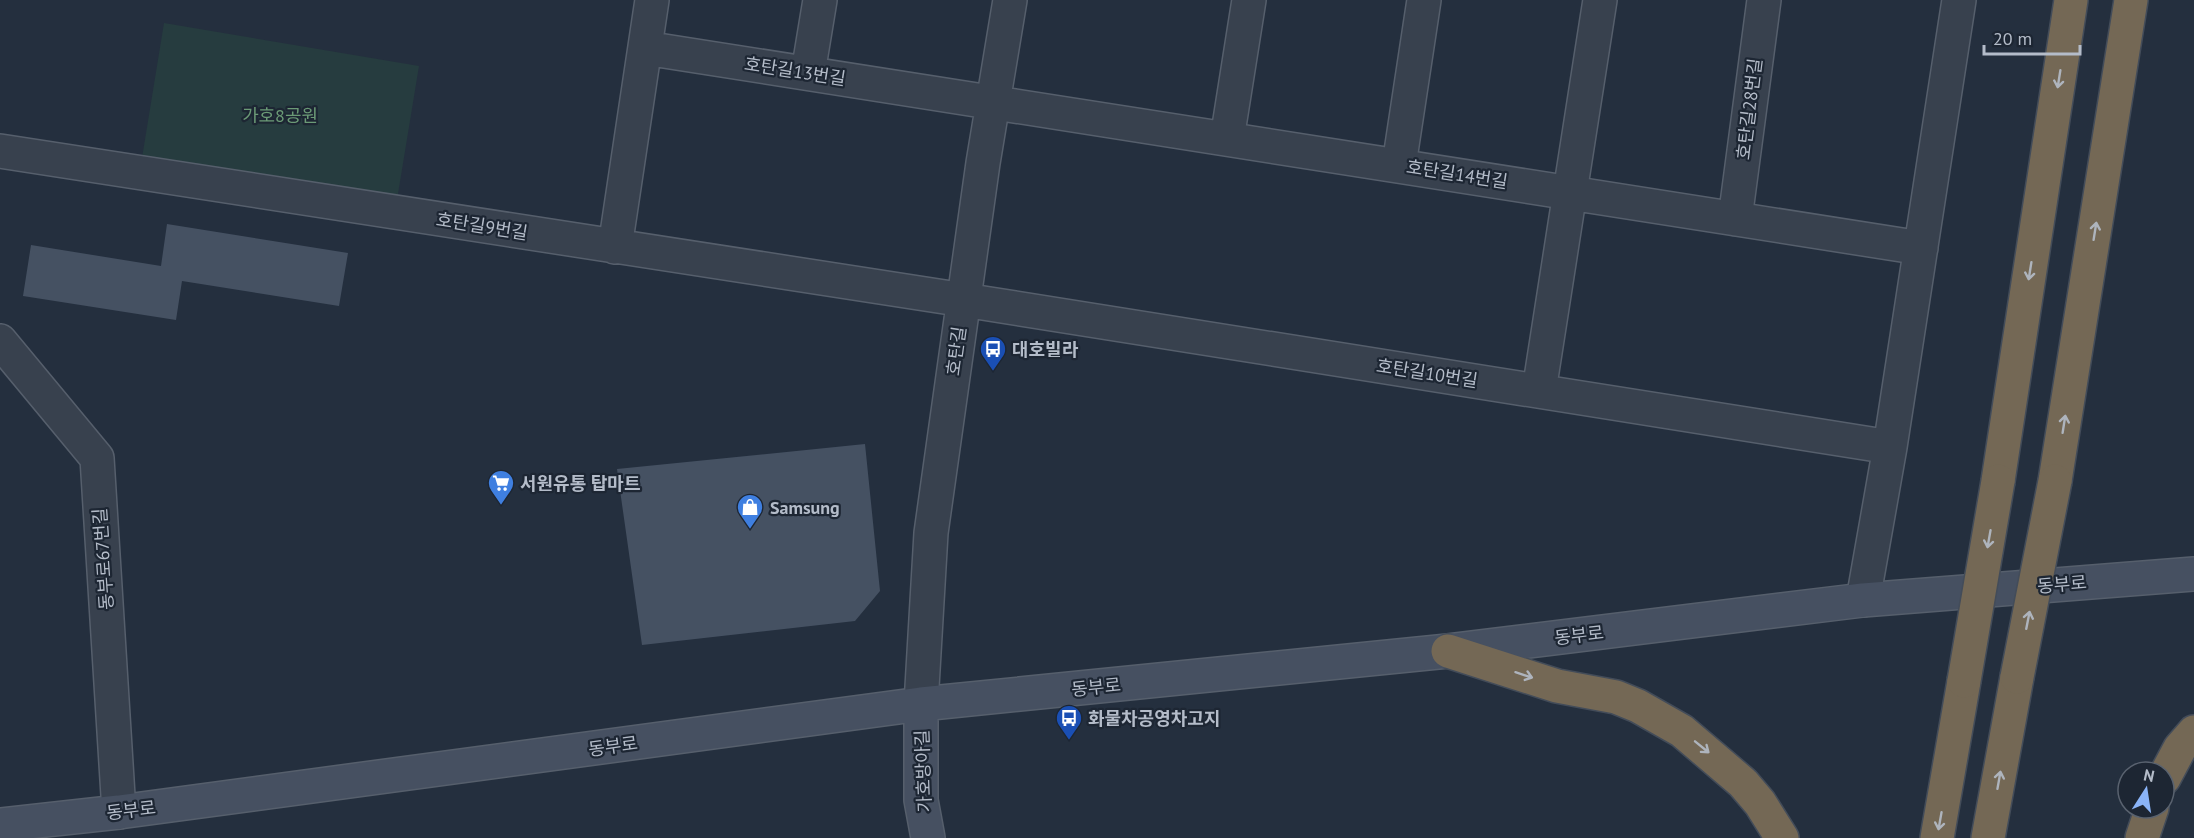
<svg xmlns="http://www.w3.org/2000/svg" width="2194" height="838" font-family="'PT Sans','Noto Sans KR',sans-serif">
<rect width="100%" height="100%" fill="#242f3e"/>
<path fill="#263c3f" d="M164,23L419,66L396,206L141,164Z"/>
<path fill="#455162" d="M167,224L348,253L339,306L182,281L176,320L23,296L31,245L161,266Z
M865,444L880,591L855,621L642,645L617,469Z"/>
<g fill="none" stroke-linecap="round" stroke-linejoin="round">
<g stroke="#565f6c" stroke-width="36">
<path id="street" d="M645,48L1921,248
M808,73L820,0
M1227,139L1249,0
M0,151L964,300L1890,447
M1399,165L1424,0
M1735,219L1764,0
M615,247L652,0
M0,341L97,458L119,812
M1539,391L1600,0
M1863,600L1890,447L1959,0
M921,704L931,533L983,163L1010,0"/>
</g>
<g stroke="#565f6c" stroke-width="36">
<path id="secondary" d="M921,704V800L928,838
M0,825L119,812L921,704L1448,651L1863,600L2194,574"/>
</g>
<g stroke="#434c59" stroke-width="36">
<path id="highway" d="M1998,481L2071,0
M2055,481L2131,0
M1448,651L1557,686L1616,697L1638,706L1682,731L1743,783L1760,803L1782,838
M2164,778L2180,748L2194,732
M1937,838L1964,681
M1988,838L2017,677
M2142,838L2152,808"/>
</g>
<use href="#street" stroke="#38414e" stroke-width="33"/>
<use href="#secondary" stroke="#465061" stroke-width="33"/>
<use href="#highway" stroke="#746855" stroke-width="33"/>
<g stroke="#434c59" stroke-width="36" stroke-linecap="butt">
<path id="highway-bridge" d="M2017,677L2055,481
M1964,681L1998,481"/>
</g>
<use href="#highway-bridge" stroke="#746855" stroke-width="33"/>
</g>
<defs><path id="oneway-shaft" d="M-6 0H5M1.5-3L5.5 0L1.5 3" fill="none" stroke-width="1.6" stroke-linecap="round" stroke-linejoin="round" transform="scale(1.5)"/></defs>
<g stroke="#aeb4bd">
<use href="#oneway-shaft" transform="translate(2059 79) rotate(99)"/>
<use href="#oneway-shaft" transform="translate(2095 231) rotate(-81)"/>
<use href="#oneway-shaft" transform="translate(2030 271) rotate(99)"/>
<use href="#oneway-shaft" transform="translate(2064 424) rotate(-81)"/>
<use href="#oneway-shaft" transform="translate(1989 539) rotate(100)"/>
<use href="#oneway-shaft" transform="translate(2028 620) rotate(-79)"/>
<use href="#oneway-shaft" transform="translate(1524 675) rotate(18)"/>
<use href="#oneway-shaft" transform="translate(1702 747) rotate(39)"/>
<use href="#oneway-shaft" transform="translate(1999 780) rotate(-80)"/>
<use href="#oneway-shaft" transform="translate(1940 821) rotate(100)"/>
</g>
<defs>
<g id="bus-pin" transform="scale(1.35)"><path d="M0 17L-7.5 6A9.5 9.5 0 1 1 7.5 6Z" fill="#1a4fb4" stroke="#1d2633"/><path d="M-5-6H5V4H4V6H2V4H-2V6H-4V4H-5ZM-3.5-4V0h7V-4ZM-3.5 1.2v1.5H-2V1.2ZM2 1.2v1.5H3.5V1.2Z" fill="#fff"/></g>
<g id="supermarket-pin" transform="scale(1.35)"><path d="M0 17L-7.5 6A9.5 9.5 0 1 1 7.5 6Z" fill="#3f7fe0" stroke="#1d2633"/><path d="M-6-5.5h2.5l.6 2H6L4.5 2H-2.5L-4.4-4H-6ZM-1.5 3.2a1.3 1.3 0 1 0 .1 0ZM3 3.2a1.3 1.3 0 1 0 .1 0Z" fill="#fff"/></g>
<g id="shop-pin" transform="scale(1.35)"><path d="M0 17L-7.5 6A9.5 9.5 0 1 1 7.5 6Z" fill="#3f7fe0" stroke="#1d2633"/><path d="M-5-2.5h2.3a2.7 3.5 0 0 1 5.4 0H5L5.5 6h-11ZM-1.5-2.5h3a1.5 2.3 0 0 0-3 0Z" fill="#fff"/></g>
</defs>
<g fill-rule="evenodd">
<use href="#bus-pin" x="993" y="349"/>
<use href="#supermarket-pin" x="501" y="483"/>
<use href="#shop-pin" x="750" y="507"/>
<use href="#bus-pin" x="1069" y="718"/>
</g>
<g text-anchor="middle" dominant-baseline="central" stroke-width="4.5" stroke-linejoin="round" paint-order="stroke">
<g font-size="18" fill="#b4bcc9" stroke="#1d2633">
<text transform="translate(795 71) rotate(9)">호탄길13번길</text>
<text transform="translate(1749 109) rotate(-83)">호탄길28번길</text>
<text transform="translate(1457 174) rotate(9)">호탄길14번길</text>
<text transform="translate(482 226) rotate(9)">호탄길9번길</text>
<text transform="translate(956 351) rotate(-82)">호탄길</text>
<text transform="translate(1427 373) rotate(9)">호탄길10번길</text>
<text transform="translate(103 559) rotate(-94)">동부로67번길</text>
<text transform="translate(2062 584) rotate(-5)">동부로</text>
<text transform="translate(1579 635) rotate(-7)">동부로</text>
<text transform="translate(1096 687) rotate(-6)">동부로</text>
<text transform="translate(613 746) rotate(-8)">동부로</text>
<text transform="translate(923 771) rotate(-92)">가호방아길</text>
<text transform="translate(131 810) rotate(-7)">동부로</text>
</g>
<g font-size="18" fill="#6b9a76" stroke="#1d2633">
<text x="280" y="115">가호8공원</text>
</g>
<g font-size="18" font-weight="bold" fill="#b4bcc9" stroke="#1d2633" text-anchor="start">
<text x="1012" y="349">대호빌라</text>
<text x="520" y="483">서원유통 탑마트</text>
<text x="770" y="507">Samsung</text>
<text x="1088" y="718">화물차공영차고지</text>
</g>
</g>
<g transform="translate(2146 790) rotate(12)"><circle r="28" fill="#1d2633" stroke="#59626f" stroke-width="1.5"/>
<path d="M0-4.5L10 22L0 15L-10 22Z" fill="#8ab4f8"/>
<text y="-9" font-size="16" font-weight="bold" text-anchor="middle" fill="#b4bcc9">N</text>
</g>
<path d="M1984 45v9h96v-9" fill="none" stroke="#b4bcc9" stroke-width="3"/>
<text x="1993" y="45" font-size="18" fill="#b4bcc9" stroke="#1d2633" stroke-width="4.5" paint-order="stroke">20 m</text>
</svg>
